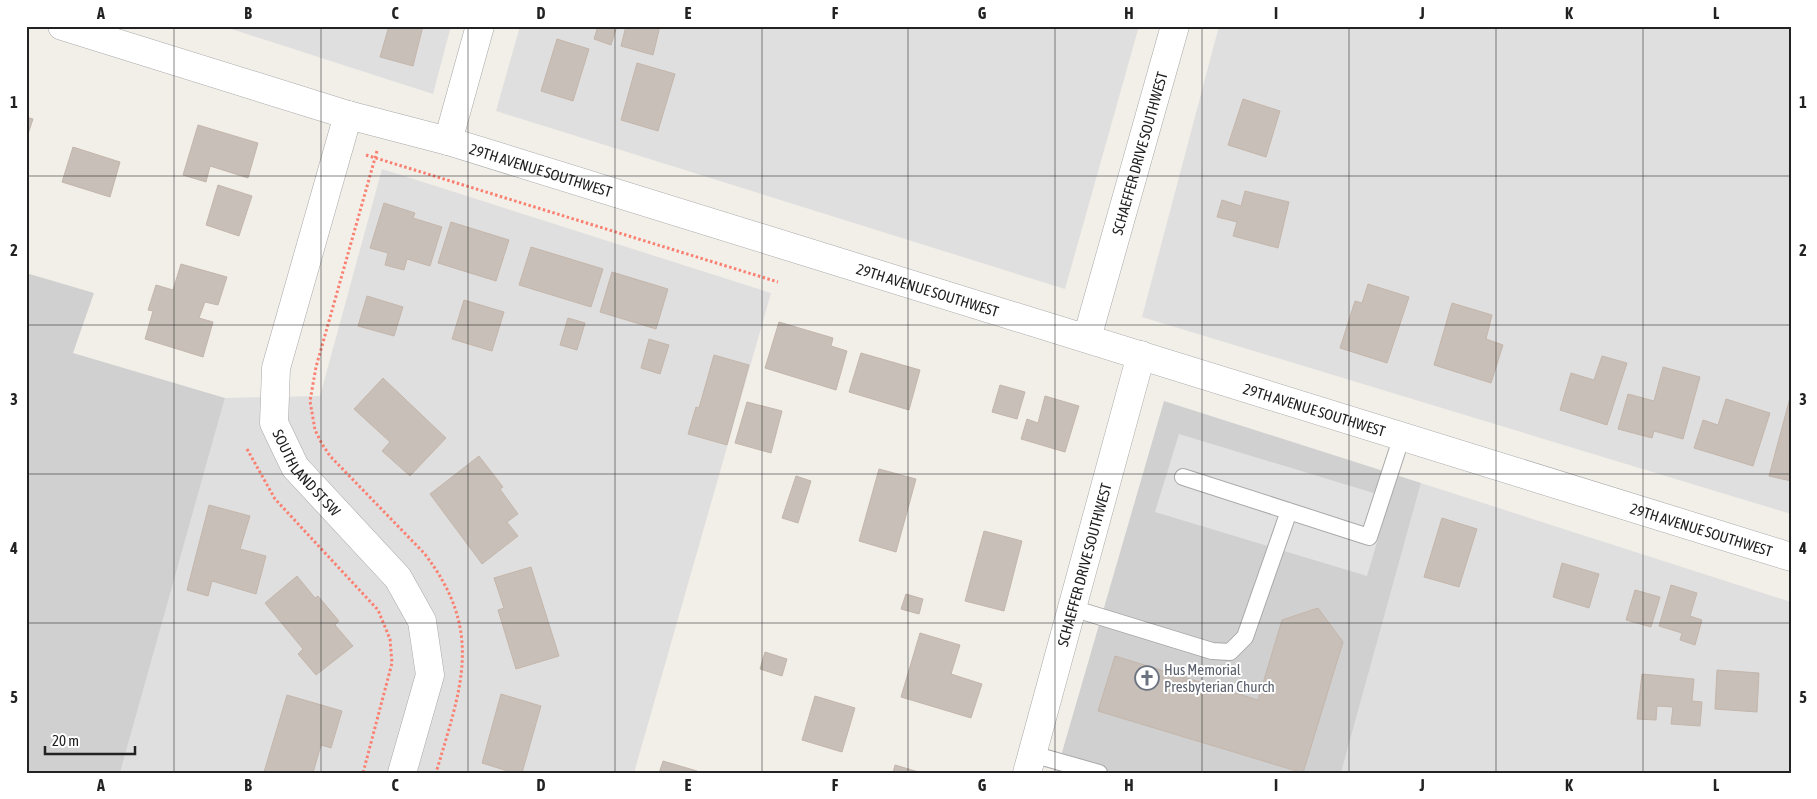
<svg xmlns="http://www.w3.org/2000/svg" width="1817" height="799" font-family="'Asap Condensed',sans-serif">
<rect width="100%" height="100%" fill="#f2efe9"/>
<path fill="#e0dfdf" d="M222,26H451L433,94Z
M520,26H1139L1065,289L496,111Z
M1219,26H1791V514L1142,317Z
M382,169L771,293L634,773H120L225,398L320,396Z
M1421,483L1791,602V773H1341Z"/>
<path fill="#d0d0d0" d="M26,273L94,293L73,353L225,398L120,773H26Z
M1164,401L1421,483L1341,773H1056Z"/>
<path fill="#e2e2e2" d="M1179,434L1390,498L1367,576L1155,512Z"/>
<path fill="#c7bfb8" stroke="#c4b6ab" d="M389,26H423L413,66L380,57Z
M598,26H617L611,45L594,39Z
M626,26H660L653,55L621,46Z
M557,39L589,49L573,101L541,91Z
M637,63L675,74L658,131L621,120Z
M1243,99L1280,111L1266,157L1228,145Z
M26,117L33,119L26,140Z
M198,125L258,143L248,178L210,166L206,182L183,175Z
M73,147L120,162L110,197L62,182Z
M218,185L252,196L239,236L206,225Z
M1245,191L1289,202L1278,248L1233,236L1237,222L1217,217L1222,200L1241,206Z
M384,203L415,213L413,218L442,227L430,266L407,259L404,270L385,265L388,253L370,248Z
M451,222L509,240L496,281L438,263Z
M531,247L603,269L591,307L519,285Z
M181,264L227,277L218,305L205,302L199,318L213,322L203,357L145,339L153,311L148,310L156,285L173,290Z
M612,272L668,289L656,329L600,312Z
M1368,284L1409,297L1387,363L1340,348L1355,301L1362,303Z
M367,296L403,307L394,336L358,326Z
M464,300L504,312L492,351L452,339Z
M1452,303L1492,315L1486,339L1503,345L1491,383L1434,365Z
M568,318L585,323L577,350L560,345Z
M779,322L833,338L831,346L847,351L836,390L765,368Z
M649,339L669,345L660,374L641,368Z
M861,353L920,370L909,410L849,392Z
M714,355L749,365L727,445L688,434L696,407L699,408Z
M1602,356L1627,363L1607,425L1560,410L1571,373L1594,380Z
M1663,367L1700,377L1683,439L1654,431L1652,438L1618,429L1628,394L1654,401Z
M383,378L446,438L410,476L382,451L390,442L354,409Z
M1000,385L1025,392L1017,419L992,412Z
M1791,394V481L1769,476Z
M1045,396L1079,406L1065,452L1021,439L1027,419L1038,423Z
M1726,399L1770,413L1753,466L1694,448L1703,420L1718,425Z
M747,402L782,411L771,453L735,443Z
M479,456L503,487L500,489L518,514L507,522L518,536L482,564L430,494Z
M879,469L916,479L896,552L859,541Z
M796,476L811,481L798,523L782,518Z
M209,505L250,516L240,549L266,556L256,594L212,581L208,596L187,590Z
M1442,518L1477,529L1459,587L1424,577Z
M984,531L1022,541L1004,611L965,601Z
M1562,563L1599,574L1589,608L1553,597Z
M531,567L559,656L516,669L498,610L504,608L494,578Z
M297,576L315,598L318,596L339,621L335,625L353,646L316,675L298,654L303,649L265,603Z
M1671,585L1697,593L1690,616L1702,620L1695,645L1680,640L1682,633L1659,626Z
M1635,590L1660,597L1651,627L1626,620Z
M906,594L923,599L919,614L901,609Z
M1318,608L1343,642L1303,773L1098,711L1115,656L1258,700L1282,620Z
M920,633L960,645L951,674L982,684L971,718L901,697Z
M765,652L787,659L782,676L760,669Z
M1717,670L1759,673L1757,712L1715,709Z
M1642,674L1694,679L1692,701L1702,702L1700,726L1671,724L1673,707L1657,706L1656,720L1637,719Z
M501,694L541,706L522,773H514L482,763Z
M287,695L342,711L331,748L321,745L313,773L264,772Z
M815,696L855,708L842,752L802,740Z
M663,761L697,771V773H659Z
M895,765L922,773H893Z"/>
<g fill="none" stroke-linecap="round" stroke-linejoin="round">
<g stroke="#a9a9a9" stroke-width="18">
<path id="lane" d="M1183,477L1369,537L1402,436
M1072,608L1212,651L1230,652L1245,637L1289,511
M1032,754L1099,773"/>
</g>
<g stroke="#a9a9a9" stroke-width="29">
<g id="street">
<path id="s1" d="M62,26L348,115L448,141L1791,557"/>
<path id="s2" d="M348,115L276,368L274,423L295,467L398,578L422,621L430,675L402,773"/>
<path d="M448,141L480,26"/>
<path id="s3" d="M1087,338L1175,26"/>
<path id="s4" d="M1027,773L1141,355"/>
</g>
</g>
<path stroke="#fa8072" stroke-width="3" stroke-dasharray="2.5 2.5" stroke-linecap="butt" d="M377,151L316,367L310,401L315,430L322,444L330,456L424,553C485,632 461,687 436,773
M366,155L778,282
M247,449L275,499L378,610L390,639L392,663L363,773"/>
<use href="#lane" stroke="#fff" stroke-width="16"/>
<use href="#street" stroke="#fff" stroke-width="28"/>
</g>
<path fill="none" stroke="#222" stroke-width="1" stroke-opacity="0.55" d="M174,26V773M321,26V773M468,26V773M615,26V773M762,26V773M908,26V773M1055,26V773M1202,26V773M1349,26V773M1496,26V773M1643,26V773M26,176H1791M26,325H1791M26,474H1791M26,623H1791"/>
<defs>
<g id="church-ring" transform="scale(1.25)"><circle r="9.5" fill="#fff" stroke="#6b7280" stroke-width="1.5"/><path d="M-1.2-6h2.4v3.5h3.3v2.4h-3.3V6h-2.4V-.1h-3.3v-2.4h3.3Z" fill="#6b7280"/></g>
</defs>
<g fill-rule="evenodd">
<use href="#church-ring" x="1147" y="678"/>
</g>
<g text-anchor="middle" dominant-baseline="central" stroke-width="4" stroke-linejoin="round" paint-order="stroke">
<g font-size="15" fill="#222" stroke="#fff">
<text stroke="none"><textPath href="#s3" startOffset="192">SCHAEFFER DRIVE SOUTHWEST</textPath></text>
<text stroke="none"><textPath href="#s1" startOffset="500">29TH AVENUE SOUTHWEST</textPath></text>
<text stroke="none"><textPath href="#s1" startOffset="905">29TH AVENUE SOUTHWEST</textPath></text>
<text stroke="none"><textPath href="#s1" startOffset="1310">29TH AVENUE SOUTHWEST</textPath></text>
<text stroke="none"><textPath href="#s2" startOffset="378">SOUTHLAND ST SW</textPath></text>
<text stroke="none"><textPath href="#s1" startOffset="1715">29TH AVENUE SOUTHWEST</textPath></text>
<text stroke="none"><textPath href="#s4" startOffset="216">SCHAEFFER DRIVE SOUTHWEST</textPath></text>
</g>
<g font-size="15" fill="#5b616d" stroke="#fff" text-anchor="start">
<text x="1164" y="669">Hus Memorial<tspan x="1164" dy="17">Presbyterian Church</tspan></text>
</g>
</g>
<rect width="1817" height="799" fill="none" stroke="#ffffff" stroke-width="55"/>
<path d="M45 746v8h90v-8" fill="none" stroke="#222222" stroke-width="2.5"/>
<text x="52" y="746" font-size="15" fill="#222222" stroke="#ffffff" stroke-width="4" paint-order="stroke">20 m</text>
<rect x="28" y="28" width="1762" height="744" fill="none" stroke="#222" stroke-width="2"/>
<g font-size="16" text-anchor="middle" font-weight="bold" fill="#222">
<text x="101" y="19">A</text>
<text x="248" y="19">B</text>
<text x="395" y="19">C</text>
<text x="541" y="19">D</text>
<text x="688" y="19">E</text>
<text x="835" y="19">F</text>
<text x="982" y="19">G</text>
<text x="1129" y="19">H</text>
<text x="1276" y="19">I</text>
<text x="1422" y="19">J</text>
<text x="1569" y="19">K</text>
<text x="1716" y="19">L</text>
<text x="14" y="108">1</text>
<text x="1803" y="108">1</text>
<text x="14" y="256">2</text>
<text x="1803" y="256">2</text>
<text x="14" y="405">3</text>
<text x="1803" y="405">3</text>
<text x="14" y="554">4</text>
<text x="1803" y="554">4</text>
<text x="14" y="703">5</text>
<text x="1803" y="703">5</text>
<text x="101" y="791">A</text>
<text x="248" y="791">B</text>
<text x="395" y="791">C</text>
<text x="541" y="791">D</text>
<text x="688" y="791">E</text>
<text x="835" y="791">F</text>
<text x="982" y="791">G</text>
<text x="1129" y="791">H</text>
<text x="1276" y="791">I</text>
<text x="1422" y="791">J</text>
<text x="1569" y="791">K</text>
<text x="1716" y="791">L</text>
</g>
</svg>
